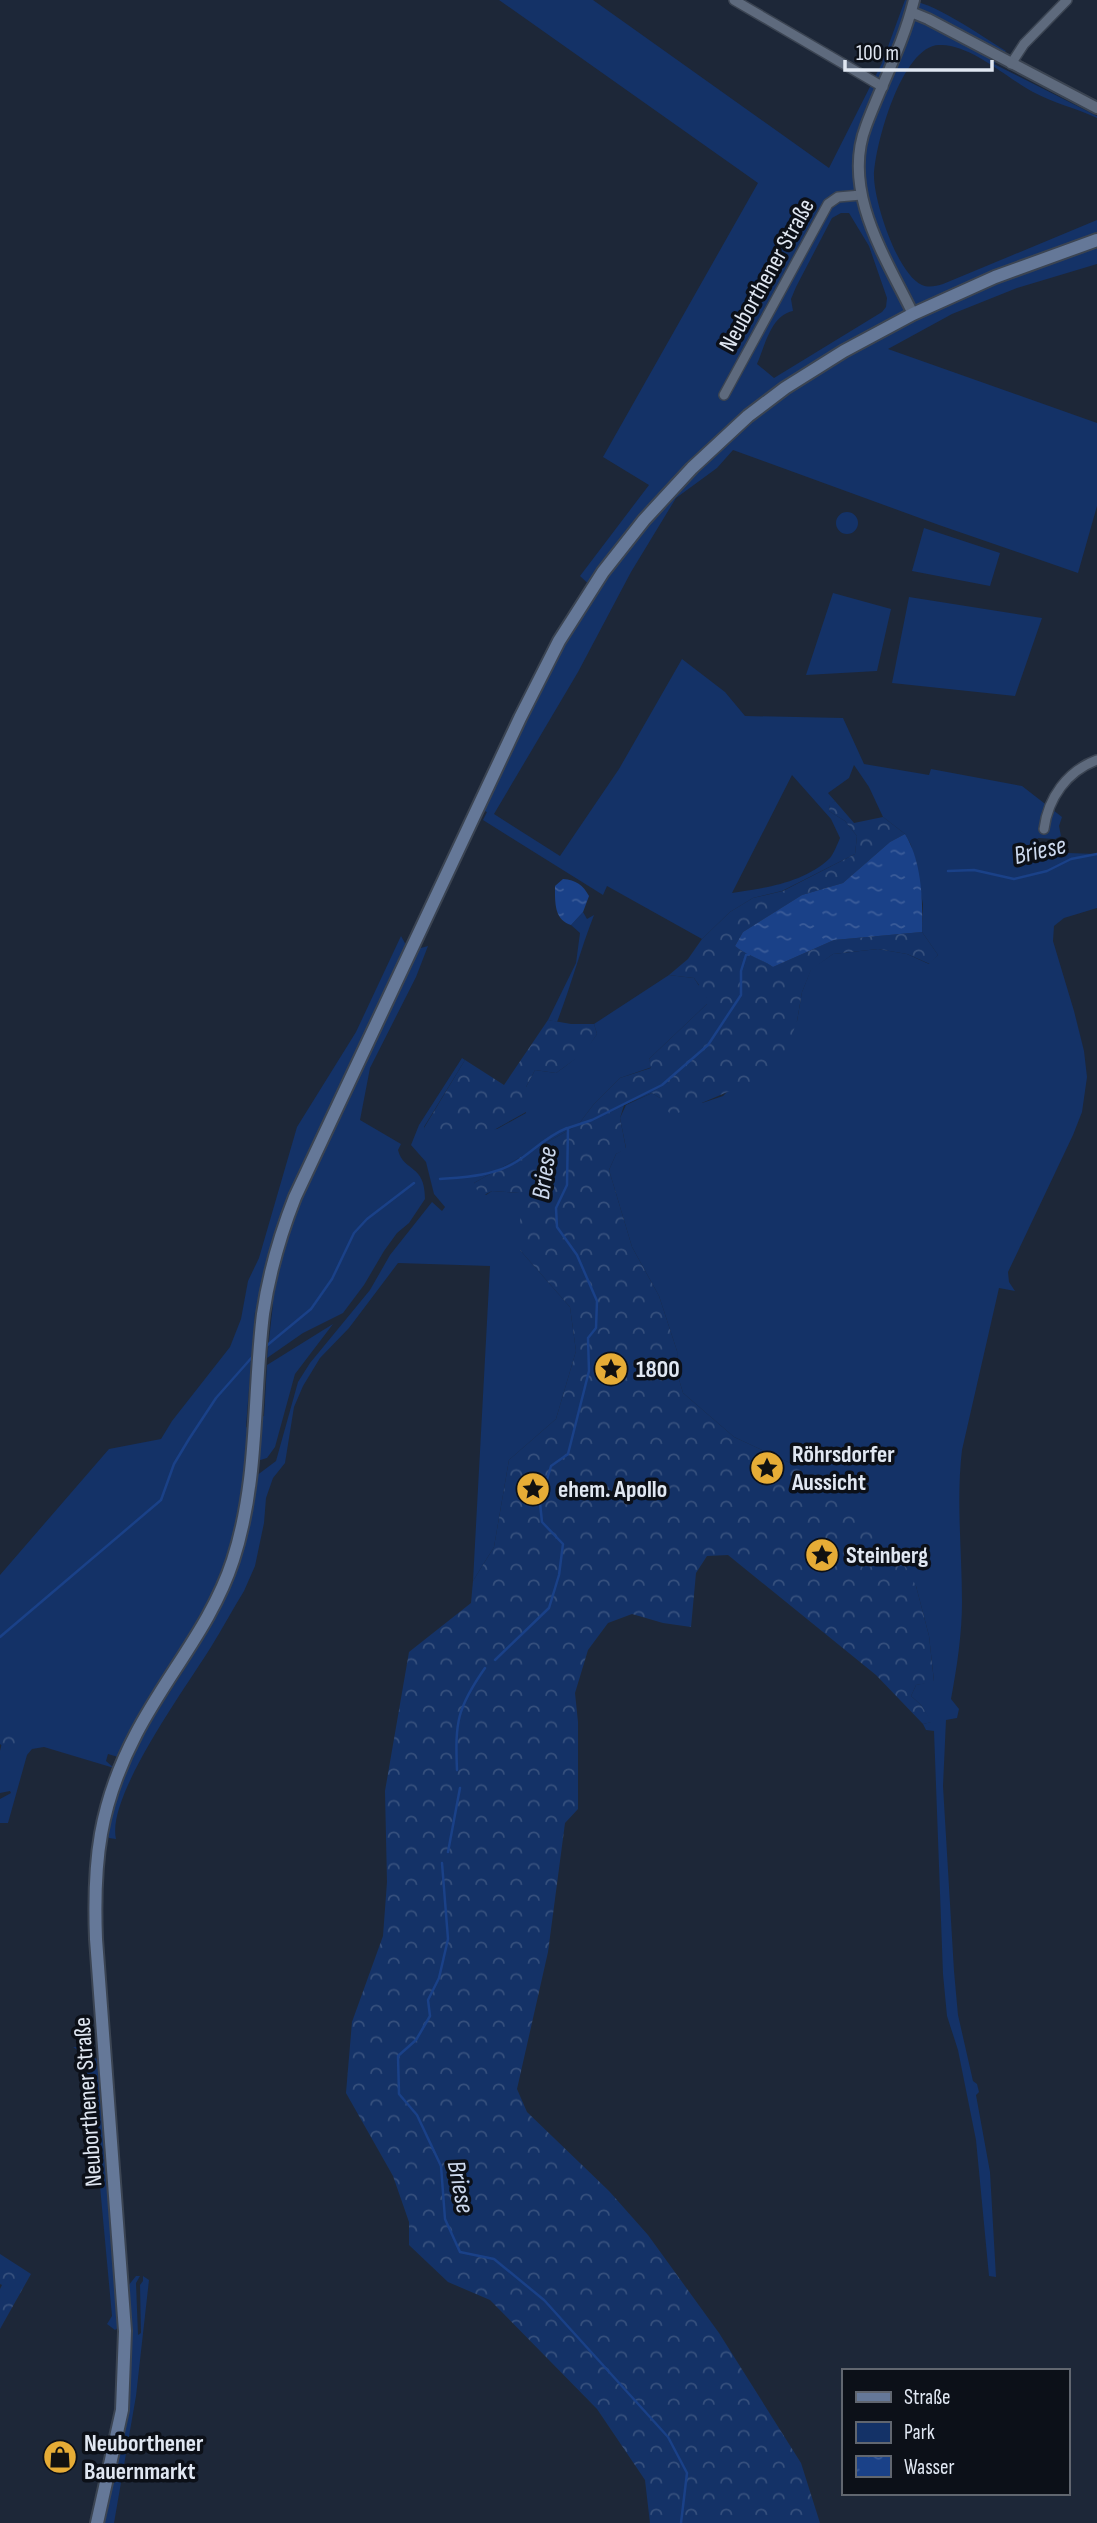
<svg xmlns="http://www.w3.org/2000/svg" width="1097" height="2523" font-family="'Sofia Sans Condensed',sans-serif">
<defs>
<pattern id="forest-crowns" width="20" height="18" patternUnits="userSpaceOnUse" patternTransform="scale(1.75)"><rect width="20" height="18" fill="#143267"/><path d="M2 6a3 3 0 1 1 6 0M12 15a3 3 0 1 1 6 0" fill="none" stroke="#36507d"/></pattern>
<pattern id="water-ripples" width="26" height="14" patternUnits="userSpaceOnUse" patternTransform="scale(1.75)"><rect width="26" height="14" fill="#1a4188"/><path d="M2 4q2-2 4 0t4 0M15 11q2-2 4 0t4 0" fill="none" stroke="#3b5c99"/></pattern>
</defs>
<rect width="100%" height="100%" fill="#1d2738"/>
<path fill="#143267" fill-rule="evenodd" d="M499,0H593L829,168L882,63L905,0C932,0 981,36 1006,51L994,64L1097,116V118C1076,108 1053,103 1033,92C1007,78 969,43 939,45C902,46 875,144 874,176C874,201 897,274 922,285C929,288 936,286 943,284L1097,220V264L1017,288L952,314L888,349L1097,423V506L1078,573L939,525L733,450L717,468L676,498L631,572L578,672L494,814L560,856L619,769L682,659L725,692L745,716L843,718L864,764L929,775L931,769L1022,786L1062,817L1059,826L1061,836L1055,839L1038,838L1034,842L1038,852L1097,854V908L1064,918L1054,926L1053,941L1074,1011L1084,1051L1087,1077L1082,1112L1073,1135L1008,1272L1009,1282L1015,1291L999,1288L962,1450C956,1500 962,1551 962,1602C962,1634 957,1667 951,1699L959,1709L957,1718L946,1720L943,1786L954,1971L958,2015L973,2081L977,2084L979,2092L976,2095L990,2172L996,2277L989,2276L976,2140L958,2050L947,2016L943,1974L934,1731L926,1730L923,1724L931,1722L921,1705L911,1696L916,1685L934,1681L929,1636L916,1586L790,1463L734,1437L683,1393L678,1376L677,1351L659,1296L632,1247L609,1170L616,1154L626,1148L620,1118L626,1105L652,1093L660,1098L702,1103L723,1096L797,1021L802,992L811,969L833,954L878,949L907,954L929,964L938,955L922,932L923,904L911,845L905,834L883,817L869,787L854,765L849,778L828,793L835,801L830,805L829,811L845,821L857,836L855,854L782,891L753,898L730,912L702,939L607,886L603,895L483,820L487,812L482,810C517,735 553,662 596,591L580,576L649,485L603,457L758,183ZM841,213H849L869,246L887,298L886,307L882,312L774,378L757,364C765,346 771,315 793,311L791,299L796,287L832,218ZM792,775L831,819L840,838C837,845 834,853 830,858C804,883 765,888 732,893Z
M836 523a11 11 0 1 1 22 0a11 11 0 1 1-22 0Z
M924,528L1000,553L990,586L912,571Z
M833,593L891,609L877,671L806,675Z
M909,597L1042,618L1015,696L892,683Z
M583,912L587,919L594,915C580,951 571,986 557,1022L548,1020L576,963L580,933L571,925Z
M401,936L406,945L289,1195L270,1249L258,1312H255L246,1427L249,1429L238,1517L233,1542L217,1585L210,1603L130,1730L118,1757L108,1754L106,1761L114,1768L44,1747L32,1749L27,1755L8,1823H0V1799L11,1793L10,1791L0,1793V1751H9L0,1744V1575L109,1449L161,1439L172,1421L230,1347L241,1319L248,1281L259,1258L297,1127L356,1032Z
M428,946L416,977L370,1068L360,1120L401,1144L398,1150C404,1173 425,1163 425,1199L409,1223L397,1233L384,1251L364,1285L343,1313L303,1333L267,1358L273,1304L270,1303L281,1253L300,1200L417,949Z
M669,975L694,978L707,998V1004L649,1059L652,1067L620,1078L594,1104L578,1125L474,1183L486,1195L492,1191L520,1193V1250L570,1307L576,1351L556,1419L509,1460L494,1547L473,1581L490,1266L398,1263L349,1328L320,1358L303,1386L294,1407L285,1463L273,1478L266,1498L264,1523L255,1566L244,1591C233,1609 222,1629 211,1647C187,1686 106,1796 116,1839L109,1838L107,1835C121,1750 171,1697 211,1625C237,1578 249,1529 256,1476L276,1461L298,1382L310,1363L370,1290L390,1255L432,1202L442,1211L445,1207L434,1194L426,1162L411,1145L419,1125L462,1058L465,1060L424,1127L426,1134L497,1129L526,1113V1087L535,1070L556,1073C573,1061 586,1051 597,1034L594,1024Z
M333,1324L295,1374L275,1447L267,1458L257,1461L261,1417L264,1416L267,1365Z
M87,2046V2055L100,2060L119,2327L115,2330L107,2324L112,2316L97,2154L85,2055L73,2047Z
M136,2276H140L136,2283L138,2335L141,2333L140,2285L143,2281V2276L149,2280L136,2396L114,2523H102L124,2428L131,2376L128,2286Z"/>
<path fill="url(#forest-crowns)" d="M835,801L854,823L883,817L905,834L890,842L843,883L802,895L743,932L735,946C747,956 761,958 773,967L834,940L922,932L938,955L930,964L907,954L878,949L833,954L811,970L802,992L797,1021L784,1058L770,1074L671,1116L660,1098L652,1093L624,1105L620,1118L626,1149L616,1154L609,1170L632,1247L659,1296L677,1351L678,1376L683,1393L734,1437L790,1463L831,1478L890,1537L916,1586L929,1636L934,1682L916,1685L911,1696L921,1705L932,1722L923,1724L876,1675L728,1555L707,1556L696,1573L691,1627L663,1623L632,1614L608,1623L588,1650L575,1693L578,1722V1809L565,1823L548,1952L517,2089L527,2112L609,2191L648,2235L719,2333L801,2463L820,2523H650L645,2480L597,2409L490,2300L448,2282L409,2245V2222L393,2176L346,2093L352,2022L383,1936L387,1882L385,1791L409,1652L471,1603L473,1581L494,1547L509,1460L556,1419L576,1351L570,1307L520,1250V1193L492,1191L480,1197L474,1183L578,1125L594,1104L620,1078L651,1068L649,1059L707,1004V998L700,996L696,991L699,985L694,978L669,975L688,959L702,939L730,912L753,898L783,891L855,854L857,836L845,821L829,811L830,804Z
M548,1020L571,1024H594L597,1034L585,1052L556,1073L535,1070L526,1087V1112L485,1135L460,1137L425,1134L424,1128L465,1060L504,1085Z
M4,1735H31L35,1738C28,1751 14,1751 0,1751Z
M0,2254L31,2274L0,2329V2289L2,2285L0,2284Z"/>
<path fill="url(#water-ripples)" d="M905,834C922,862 923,900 922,932L834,940L773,967C760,958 747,956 735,946L743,932L802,895L843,883L890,842Z
M563,879C576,880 583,885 589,896L583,912L571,925C554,920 555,902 555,886Z"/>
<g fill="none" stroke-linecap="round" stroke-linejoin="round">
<path stroke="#1a4188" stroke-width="2.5" d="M948,871L974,870L1014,879L1047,871L1071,859L1097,854
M440,1179C465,1177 493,1176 516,1162C534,1150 547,1136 567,1128
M265,1347L311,1309L332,1279L354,1233L367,1219L414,1183
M0,1637L161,1500L174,1464L189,1439L216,1398L254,1355
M495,1660L549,1608L559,1575L563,1544L542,1522L540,1503L551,1466L568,1454L589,1371L588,1338L596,1328L597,1301L577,1255L557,1227L556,1208L567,1185L568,1128L592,1120L662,1085L708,1045L741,995V971L746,955L749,954
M457,1770C455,1722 457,1708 485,1668
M448,1852L460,1788
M442,1863L448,1939L439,1978L428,2000L430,2016L416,2040L398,2056L399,2094L417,2115L441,2166L445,2219L460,2252L494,2259L544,2300L668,2437L687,2473L681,2523"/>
<g stroke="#3b4452" stroke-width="12">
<path id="minor" d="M734,0L883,87
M1011,64L1024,44L1067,0
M724,395L828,204L838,197L861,195
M1044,829C1048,798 1067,771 1097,760"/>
</g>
<g stroke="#3b4452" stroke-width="14">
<path id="tertiary" d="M911,12L928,19L1097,108
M913,314C886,258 841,191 866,126C882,83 903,45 914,0"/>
</g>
<g stroke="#3b4452" stroke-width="16">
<path id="secondary" d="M97,2523L122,2410L125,2331L96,1939C93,1861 99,1805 136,1734C167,1674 212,1625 233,1560C259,1480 253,1395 263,1314C269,1273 280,1235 295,1197L520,718L559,641L603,572L644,520L692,468L748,416L785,388L844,351L913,314L995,277L1097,240"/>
</g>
<use href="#minor" stroke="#5e6a7d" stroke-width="9"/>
<use href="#tertiary" stroke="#5e6a7d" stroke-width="10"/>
<use href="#secondary" stroke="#657898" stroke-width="12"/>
</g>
<defs>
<g id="sight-disc" transform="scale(1.75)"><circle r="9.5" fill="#e6ac36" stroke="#0c1018"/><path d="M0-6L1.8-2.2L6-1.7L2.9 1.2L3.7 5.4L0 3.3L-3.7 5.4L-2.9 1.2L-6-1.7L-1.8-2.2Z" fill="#111"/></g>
<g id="shop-disc" transform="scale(1.75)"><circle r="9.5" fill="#e6ac36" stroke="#0c1018"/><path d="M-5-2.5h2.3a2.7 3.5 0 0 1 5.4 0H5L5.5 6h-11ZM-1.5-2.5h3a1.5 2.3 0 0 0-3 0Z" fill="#111"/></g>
</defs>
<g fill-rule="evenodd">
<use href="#sight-disc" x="611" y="1369"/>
<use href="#sight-disc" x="767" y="1468"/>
<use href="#sight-disc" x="533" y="1489"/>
<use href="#sight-disc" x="822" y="1555"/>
<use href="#shop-disc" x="60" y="2457"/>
</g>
<g text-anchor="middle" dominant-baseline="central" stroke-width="7" stroke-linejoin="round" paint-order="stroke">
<g font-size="24" fill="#e0e7f2" stroke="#0c1018">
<text transform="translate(767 275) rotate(-61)">Neuborthener Straße</text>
<text transform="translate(88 2102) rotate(-94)">Neuborthener Straße</text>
</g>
<g font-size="24" font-weight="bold" fill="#e0e7f2" stroke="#0c1018" text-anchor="start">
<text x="636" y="1369">1800</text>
<text x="792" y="1454">Röhrsdorfer<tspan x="792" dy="28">Aussicht</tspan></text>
<text x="558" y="1489">ehem. Apollo</text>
<text x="846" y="1555">Steinberg</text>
<text x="84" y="2443">Neuborthener<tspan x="84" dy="28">Bauernmarkt</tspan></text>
</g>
<g font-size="26" font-style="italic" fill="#cdd9ee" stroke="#0c1018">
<text transform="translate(1040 851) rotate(-13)">Briese</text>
<text transform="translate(545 1173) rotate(-82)">Briese</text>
<text transform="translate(460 2187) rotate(79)">Briese</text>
</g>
</g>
<rect x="842" y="2369" width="228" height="126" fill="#0c1018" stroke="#61666f" stroke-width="2"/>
<rect x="856" y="2392" width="35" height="10" fill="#657898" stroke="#61666f" stroke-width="2"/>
<text x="904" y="2404" font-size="21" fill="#e0e7f2">Straße</text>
<rect x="856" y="2422" width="35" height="21" fill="#143267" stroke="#61666f" stroke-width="2"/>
<text x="904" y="2439" font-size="21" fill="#e0e7f2">Park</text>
<rect x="856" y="2456" width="35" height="21" fill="url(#water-ripples)" stroke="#61666f" stroke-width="2"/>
<text x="904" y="2474" font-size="21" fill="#e0e7f2">Wasser</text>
<path d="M845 60v10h147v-10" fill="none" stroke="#e0e7f2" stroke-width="3.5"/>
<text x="856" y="60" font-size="21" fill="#e0e7f2" stroke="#0c1018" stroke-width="5" paint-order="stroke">100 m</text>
</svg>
